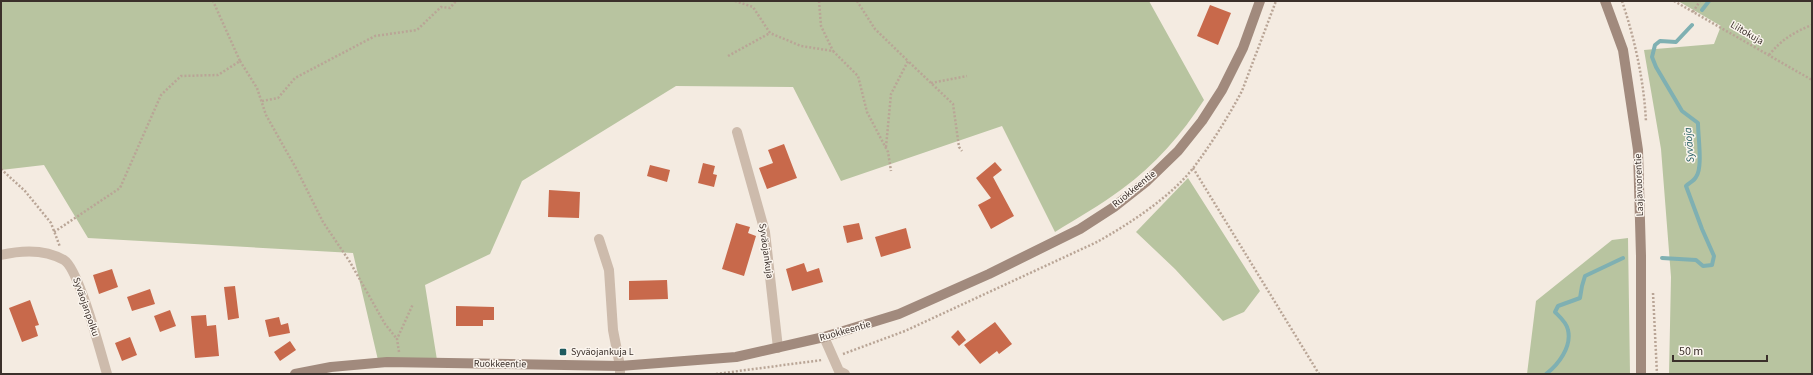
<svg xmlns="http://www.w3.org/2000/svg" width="1813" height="375" font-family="'Source Sans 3',sans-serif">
<rect width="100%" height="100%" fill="#f4ebe1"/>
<path fill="#b8c4a0" d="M1,1H1149L1204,100C1182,134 1155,165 1122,189C1101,205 1077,218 1055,232L1002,126L841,181L793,87L676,86L522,181L490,254L425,285L437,360H378L353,253L88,238L44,165L1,170Z
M1678,1H1812V374H1669L1671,277L1661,149L1644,50L1714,44L1721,26Z
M1188,178L1260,291L1244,312L1223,321L1175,269L1136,232Z
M1628,238L1630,374H1527L1536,301L1612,240Z"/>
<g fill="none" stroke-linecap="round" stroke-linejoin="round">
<path stroke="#7fb0b2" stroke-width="4" d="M1702,10L1709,1
M1662,258L1696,260L1703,266L1712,265L1714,256L1702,229L1686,186C1689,183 1694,181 1696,177C1703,168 1698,137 1698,123L1682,111L1656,67L1652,57L1655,45L1660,41L1676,42L1692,25
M1546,374C1558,365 1572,347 1568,330C1567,323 1560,317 1555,312L1558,306L1580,298L1582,286L1585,276L1623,258"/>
</g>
<path fill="#c8694b" d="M1210,5L1231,13L1218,45L1197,36Z
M784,144L797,178L767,189L759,168L773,163L768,150Z
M995,162L1002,170L993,177L1014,216L991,229L978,205L991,198L976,178Z
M703,163L715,166L713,174L717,175L714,187L698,183Z
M650,165L670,170L667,182L647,176Z
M549,190L580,192L579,218L548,217Z
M736,223L750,227L748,233L756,236L744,276L722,269Z
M859,223L863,239L847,243L843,226Z
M906,228L911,248L881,257L875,237Z
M804,263L807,272L819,268L823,282L792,291L786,269Z
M112,269L118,287L99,294L93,275Z
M667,280L668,299L629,300V281Z
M235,286L239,318L228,320L224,287Z
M150,289L155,304L132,311L127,297Z
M30,300L39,325L35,326L38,336L22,342L9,308Z
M456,306L494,307V320H483V326H456Z
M170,310L176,326L160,332L154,316Z
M206,315L207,326L216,325L219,356L195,358L191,316Z
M279,317L281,325L288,323L290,333L269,337L265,320Z
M995,322L1012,344L999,354L997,351L980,364L964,345Z
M958,330L966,340L959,346L951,337Z
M130,337L137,355L122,361L115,343Z
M290,341L296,350L280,361L274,352Z"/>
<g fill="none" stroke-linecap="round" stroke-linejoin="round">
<path stroke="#b9a596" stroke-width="2.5" stroke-dasharray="2 2" stroke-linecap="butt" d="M735,1L753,7L770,33L801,46L833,51L858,76L867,112L888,152L891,171
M819,1L821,26L833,51
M857,1L875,29L908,61
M1622,1C1635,40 1644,81 1646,122
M1674,1L1812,80
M1693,12L1700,1
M1769,55C1781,40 1794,32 1812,25
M728,56L770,33
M240,61L257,88L266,115L297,170L323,222L350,262L385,324L397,339
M931,83L967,76
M262,101L278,98L295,78L375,36L417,30L441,7L450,8L456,1
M886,147L891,94L908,61L953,104L959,147L962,151
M1193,168L1319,374
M1,169L25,191L51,223L60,247
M54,232L120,188L161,95L181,76L218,75L240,61L213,1
M1653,293L1657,374
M399,352L397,339L413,304
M843,354L905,331L1097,242C1129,224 1171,197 1194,167C1212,143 1228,117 1242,91L1276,1
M716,374L822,360"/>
<path stroke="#cdbbac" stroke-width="10" d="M737,132L765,232L778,348
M599,239L609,270L613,330L620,366V374
M1,255C22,250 45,249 64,260C79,269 101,354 107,374
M824,337L839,371L845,374"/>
<path stroke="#a18a7d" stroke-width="10" d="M1605,1L1623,50L1638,150L1641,256V374
M295,374L331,367L387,362L620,366L736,357L824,337L899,314L989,274L1080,229L1114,207L1147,181L1178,151L1202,121L1222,90L1243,48L1260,1"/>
</g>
<rect fill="#1f5a5e" stroke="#fbf5ee" stroke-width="1.5" x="559" y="348" width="8" height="8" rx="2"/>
<g text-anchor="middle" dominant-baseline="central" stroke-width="3" stroke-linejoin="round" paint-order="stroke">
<g font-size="10" fill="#3b302b" stroke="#fbf5ee">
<text transform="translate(1747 33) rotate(30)">Liitokuja</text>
<text transform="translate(1639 185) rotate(-92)">Laajavuorentie</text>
<text transform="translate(1134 189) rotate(-39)">Ruokkeentie</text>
<text transform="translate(766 251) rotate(82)">Syväojankuja</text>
<text transform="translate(86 307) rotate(71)">Syväojanpolku</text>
<text transform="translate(845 331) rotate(-16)">Ruokkeentie</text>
<text transform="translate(500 364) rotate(1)">Ruokkeentie</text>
</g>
<g font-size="10" fill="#3b302b" stroke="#fbf5ee" text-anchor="start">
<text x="571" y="352">Syväojankuja L</text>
</g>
<g font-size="11" font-style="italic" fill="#1f5a5e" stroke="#fbf5ee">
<text transform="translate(1689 145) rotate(-95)">Syväoja</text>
</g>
</g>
<rect width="1813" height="375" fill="none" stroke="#3b302b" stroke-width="4"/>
<path d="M1673 355v6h94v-6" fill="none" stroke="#3b302b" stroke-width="2"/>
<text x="1679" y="355" font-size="12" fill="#3b302b" stroke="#fbf5ee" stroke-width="3" paint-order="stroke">50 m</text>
</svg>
